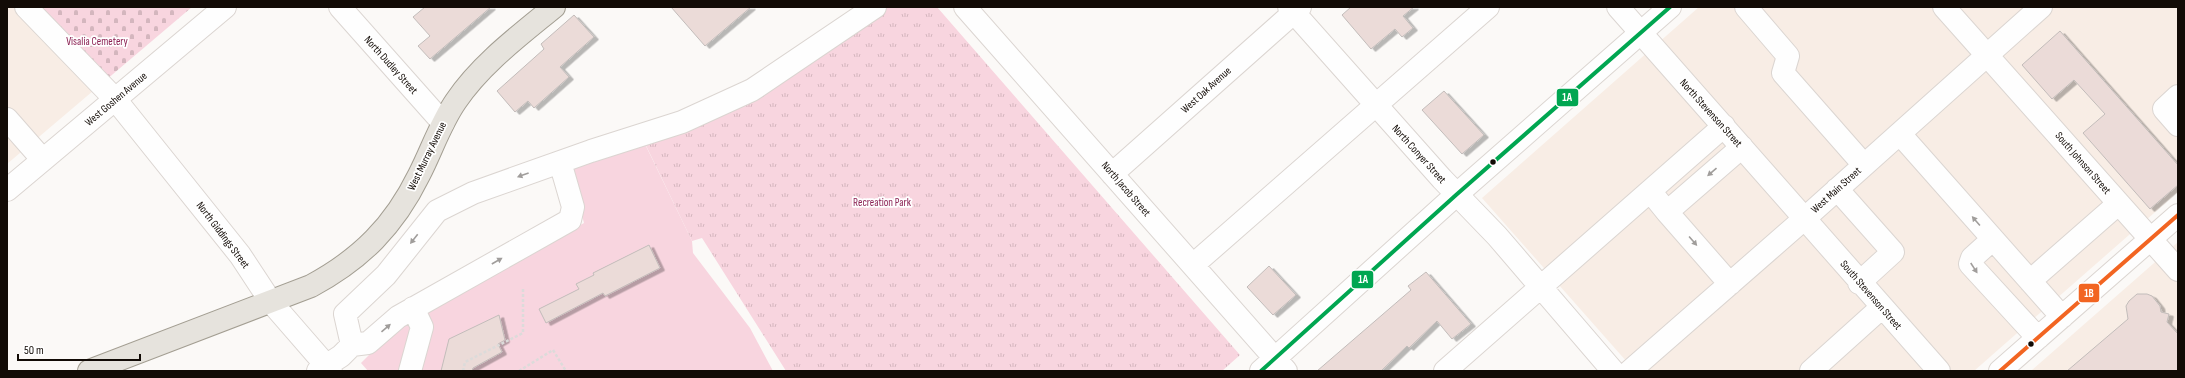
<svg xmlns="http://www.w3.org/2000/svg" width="2185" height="378" font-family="'Sofia Sans Condensed',sans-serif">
<defs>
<pattern id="cemetery-stones" width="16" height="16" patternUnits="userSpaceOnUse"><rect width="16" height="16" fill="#f8d5df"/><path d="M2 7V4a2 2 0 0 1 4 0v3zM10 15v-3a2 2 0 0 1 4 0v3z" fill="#d4b6be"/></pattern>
<pattern id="park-tufts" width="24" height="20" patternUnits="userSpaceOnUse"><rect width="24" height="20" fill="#f8d5df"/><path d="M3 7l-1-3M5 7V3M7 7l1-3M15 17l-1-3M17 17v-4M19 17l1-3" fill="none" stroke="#d4b6be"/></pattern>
<filter id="shadow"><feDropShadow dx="4.5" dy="2.5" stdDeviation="0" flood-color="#0004"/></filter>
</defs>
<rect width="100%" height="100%" fill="#fbf9f7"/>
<path fill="#f8ede5" d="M7,7H17L93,91L7,164Z
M1699,7H2178V192L1974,371H1635L1482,198Z
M2178,242V371H2031Z"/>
<path fill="#f8d5df" d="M644,142L692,241L693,253L750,328L773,371H368L361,363L402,322L584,223L570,169Z"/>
<path fill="url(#cemetery-stones)" d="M17,7H192L93,91Z"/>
<path fill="url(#park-tufts)" d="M868,7H937L1240,355L1222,371H786L702,238L692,241L638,129L693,111L797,55Z"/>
<path fill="#ebdbd8" stroke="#c2bcba" filter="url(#shadow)" d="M425,7H491L430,59L418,46L430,36L413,17Z
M671,7H751L705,46Z
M1351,7H1414L1403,16L1413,28L1402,37L1395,29L1371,49L1342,15Z
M574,15L594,37L560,67L569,77L534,108L528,101L515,112L497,91L544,49L541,44Z
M2060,31L2178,165V185L2150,209L2083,133L2105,114L2074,80L2052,99L2022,65Z
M1444,91L1484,135L1462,154L1422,110Z
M649,245L660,268L605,296L603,293L546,323L539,309L579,289L576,284L594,275L593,273Z
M1269,266L1296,295L1273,315L1247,287Z
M1426,272L1471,324L1452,339L1437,321L1409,348L1407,346L1381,371H1317L1411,290L1408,286Z
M2137,294H2147L2152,296L2160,306L2161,312L2169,314L2167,322L2178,334V371H2067L2128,319L2126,306L2129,301Z
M499,315L505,340L498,344L502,352L473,368L472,371H441L449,339Z"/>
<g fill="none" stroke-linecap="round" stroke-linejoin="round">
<g stroke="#dbd5d1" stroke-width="24">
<path id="minor" d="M26,7L115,99L240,255L271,302L331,371
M340,7L443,123
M965,7L1286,371
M1289,7L1442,179L1497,236L1613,371
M1618,7L1939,371
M1746,7L1788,56L1783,73L1864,165
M1944,7L2178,270
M2178,96L2164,109L2178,125
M7,119L43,160
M1900,134L2062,317
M1112,174L1300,7
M1837,189L1893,252L1859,283
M7,190L225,7
M1650,191L1667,212L1742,147
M1667,212L1730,284
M1992,240L1972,258L1970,264L2038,338
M1193,265L1488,7
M2030,281L2118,204
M352,345L345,314L386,275L437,211L473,193L591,151L682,122L752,90L875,7
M318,371L341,356L352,345L368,343L398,317L570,220L573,207L560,162
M410,371L422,327L413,308
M1261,371L1456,195L1670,7
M1445,371L1724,126
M1630,371L1804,219L2041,7
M1811,371L1881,308
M2000,371L2178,215"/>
</g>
<g stroke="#a39e92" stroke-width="24">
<path id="major" d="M89,371L311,286C361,259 394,226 419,175C432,150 440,124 456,101C481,64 520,35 554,7"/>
</g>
<path stroke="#dcdbda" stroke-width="2.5" stroke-dasharray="3 2" stroke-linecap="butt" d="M463,371L465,362L523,333V289
M519,371L553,350L566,371"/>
<use href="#minor" stroke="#fefefe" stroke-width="22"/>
<use href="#major" stroke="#e6e3dd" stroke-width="22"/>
<g stroke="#fff" stroke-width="7">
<path id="bus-1" d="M1261,371L1456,195L1670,7"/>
</g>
<g stroke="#fff" stroke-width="7">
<path id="bus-2" d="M2000,371L2178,215"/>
</g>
<use href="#bus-1" stroke="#00a651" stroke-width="4"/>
<use href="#bus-2" stroke="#f26522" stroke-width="4"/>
</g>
<defs><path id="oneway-solid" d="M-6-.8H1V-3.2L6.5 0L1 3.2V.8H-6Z"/></defs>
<g fill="#a09d9b">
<use href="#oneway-solid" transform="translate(1712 172) rotate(139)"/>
<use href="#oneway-solid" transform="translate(523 175) rotate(160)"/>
<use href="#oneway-solid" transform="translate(1976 221) rotate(-131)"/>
<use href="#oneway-solid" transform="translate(414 239) rotate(128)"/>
<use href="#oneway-solid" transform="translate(1693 241) rotate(49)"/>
<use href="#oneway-solid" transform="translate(497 261) rotate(-30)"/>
<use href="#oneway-solid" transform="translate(1974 268) rotate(57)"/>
<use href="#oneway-solid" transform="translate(386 328) rotate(-41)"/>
</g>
<g fill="#120b06" stroke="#fff" stroke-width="1.5">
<circle cx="1493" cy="162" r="3.5"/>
<circle cx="2031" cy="344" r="3.5"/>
</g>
<g text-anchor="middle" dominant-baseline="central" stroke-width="3.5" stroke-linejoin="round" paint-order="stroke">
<g font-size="11" fill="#8b2153" stroke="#fff">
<text x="97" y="41">Visalia Cemetery</text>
<text x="882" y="202">Recreation Park</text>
</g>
<g font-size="11" fill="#120b06" stroke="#fff">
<text transform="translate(391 65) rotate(48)">North Dudley Street</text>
<text transform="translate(1206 90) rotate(-42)">West Oak Avenue</text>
<text transform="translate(116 99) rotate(-40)">West Goshen Avenue</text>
<text transform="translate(1711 113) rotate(48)">North Stevenson Street</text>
<text transform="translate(1419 154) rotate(48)">North Conyer Street</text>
<text transform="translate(427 156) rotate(-64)">West Murray Avenue</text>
<text transform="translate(2083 163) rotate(49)">South Johnson Street</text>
<text transform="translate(1126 189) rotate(49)">North Jacob Street</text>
<text transform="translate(1836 190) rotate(-42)">West Main Street</text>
<text transform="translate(223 235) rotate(53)">North Giddings Street</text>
<text transform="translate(1871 295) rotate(49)">South Stevenson Street</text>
</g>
</g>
<g stroke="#fff" stroke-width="1.5">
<rect x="1556" y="88" width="23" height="19" rx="4" fill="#00a651"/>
<rect x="1351" y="270" width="23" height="19" rx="4" fill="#00a651"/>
<rect x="2078" y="283" width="22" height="20" rx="4" fill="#f26522"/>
</g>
<g font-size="11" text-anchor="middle" font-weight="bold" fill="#fff">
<text x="1567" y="101">1A</text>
<text x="1363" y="283">1A</text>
<text x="2089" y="297">1B</text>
</g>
<rect width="2185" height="378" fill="none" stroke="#120b06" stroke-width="16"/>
<path d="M18 354v6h122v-6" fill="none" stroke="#120b06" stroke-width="2"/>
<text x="24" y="354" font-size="12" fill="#120b06" stroke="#ffffff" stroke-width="3" paint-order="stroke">50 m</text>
</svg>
